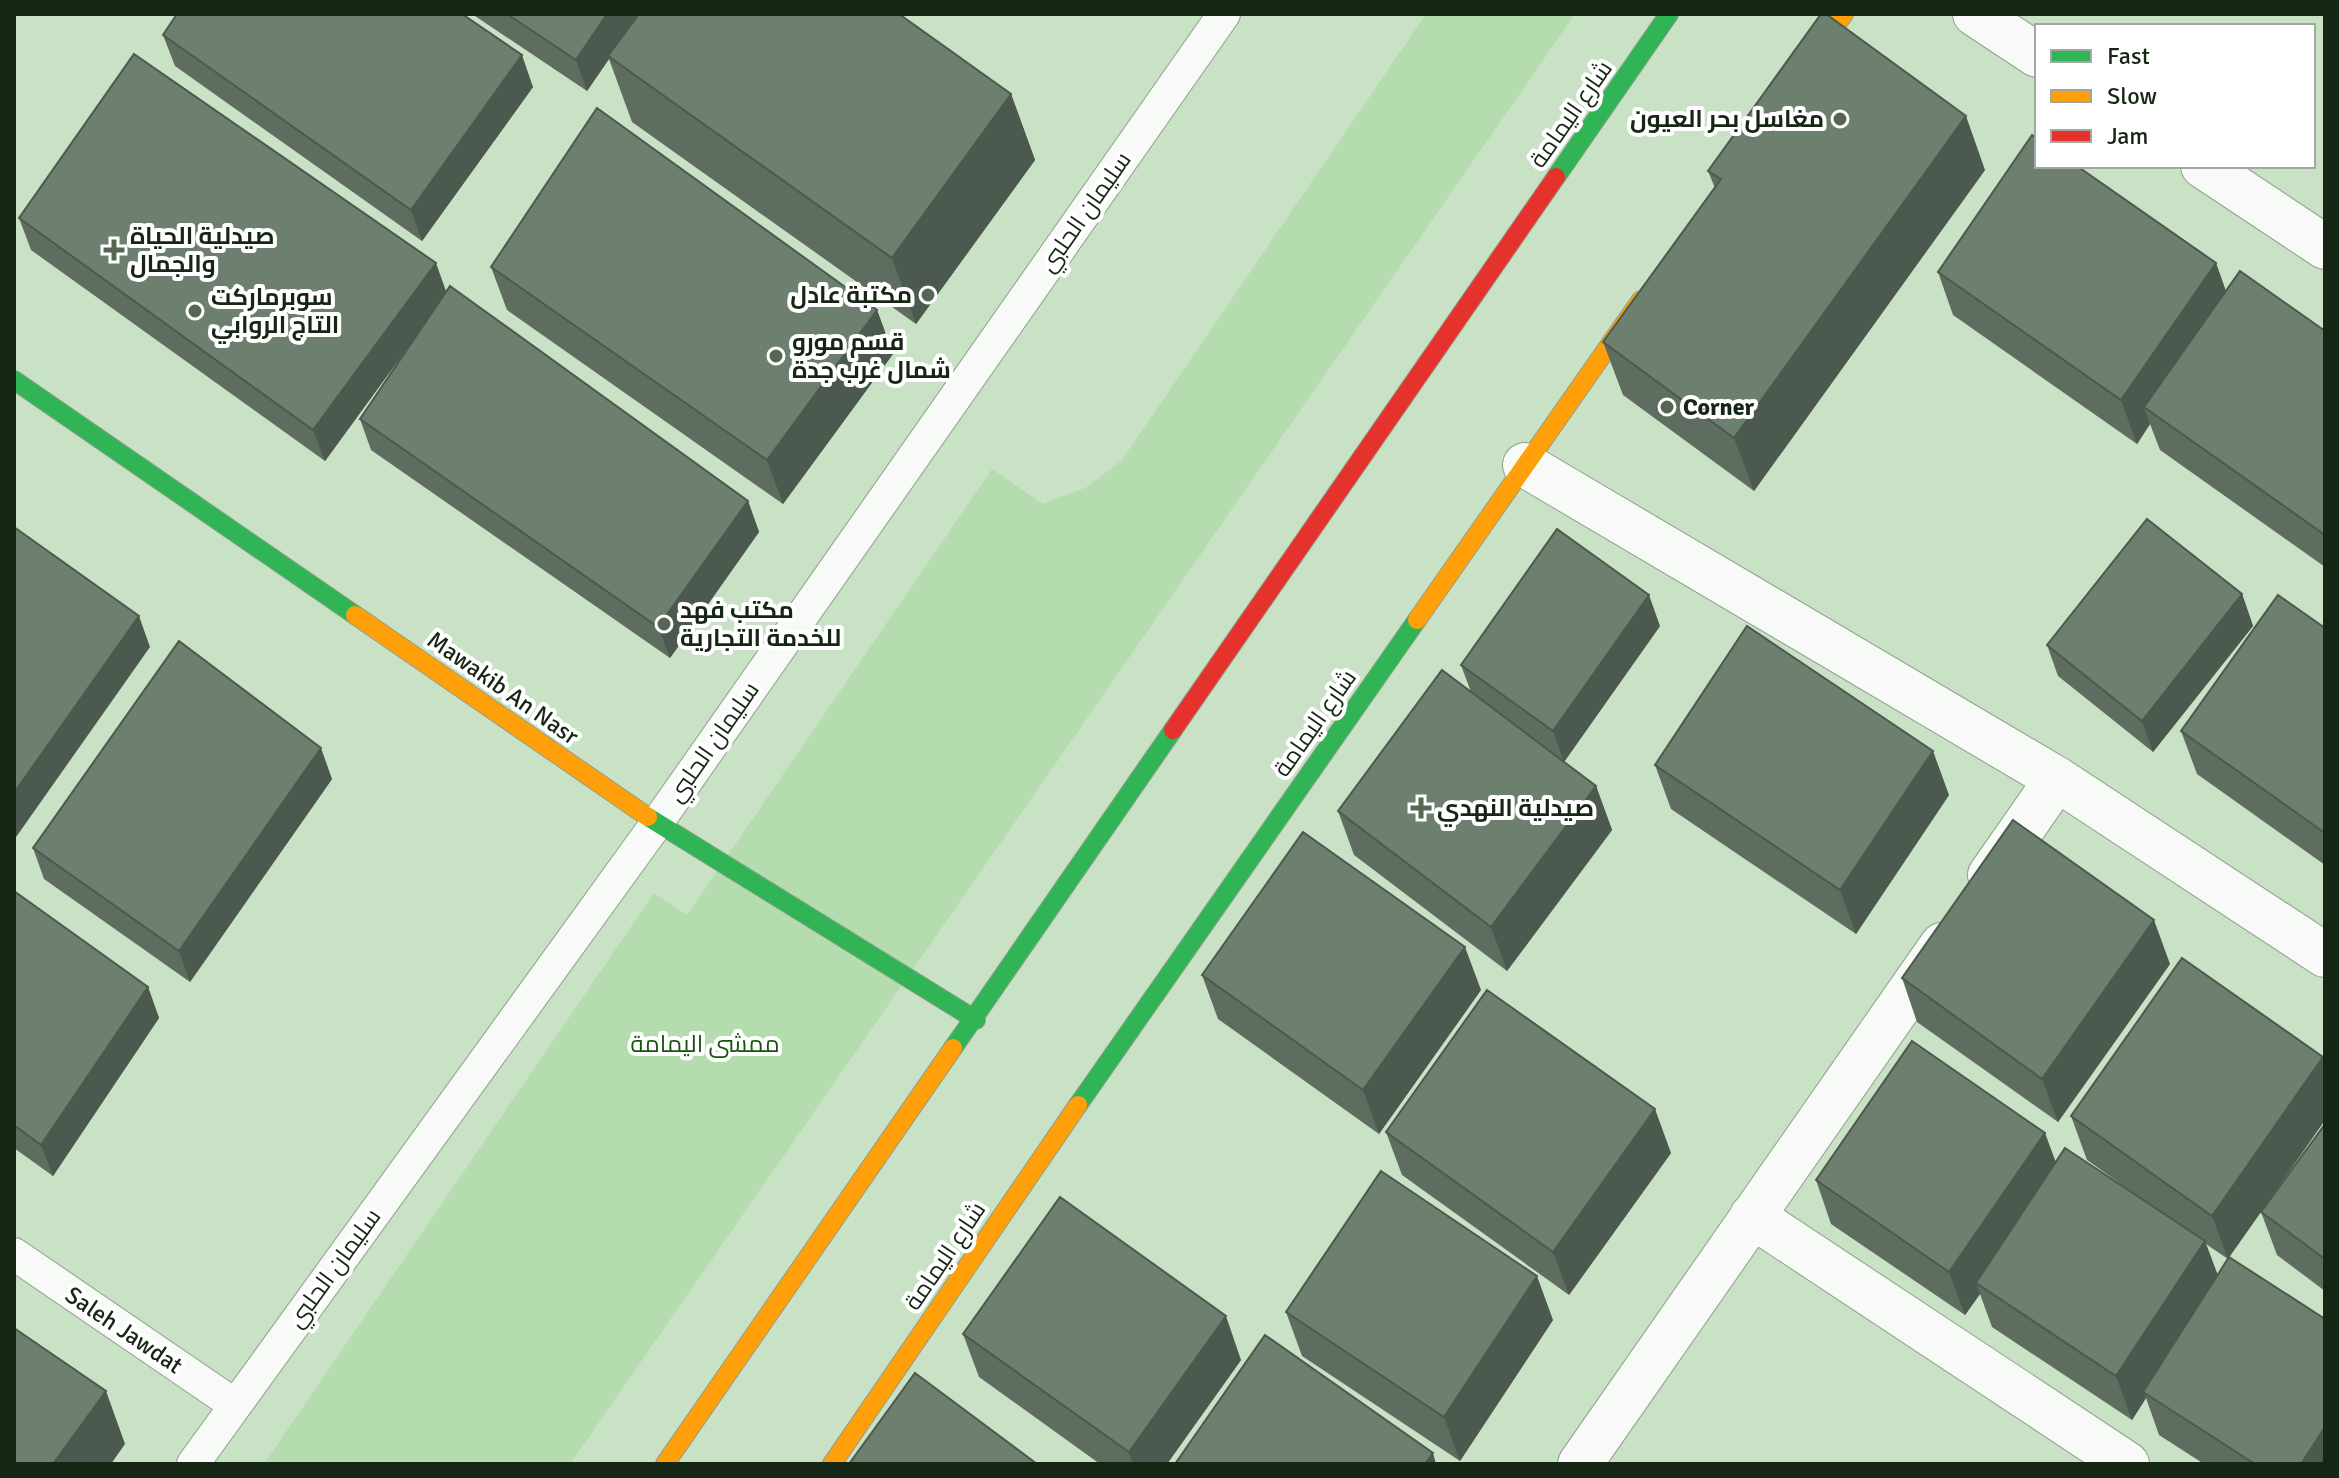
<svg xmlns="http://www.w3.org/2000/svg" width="2339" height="1478" font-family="Signika,Cairo,sans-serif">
<rect width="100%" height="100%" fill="#c9e1c5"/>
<path fill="#b4dcae" d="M1426,14H1575L570,1464H264L654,893L687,915L992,469L1043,504L1087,487L1122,460Z"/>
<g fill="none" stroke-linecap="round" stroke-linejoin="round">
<g stroke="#8fa18c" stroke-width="34">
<path id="lane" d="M14,1254L235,1405
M193,1464L657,823L1224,14"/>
</g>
<g stroke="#8fa18c" stroke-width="46">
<path id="street" d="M1975,14L2037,55
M2203,166L2325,247
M1525,465L2057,779L2325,955
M1990,875L2057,779
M1752,1216L2127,1464
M1580,1464L1942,945"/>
</g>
<g stroke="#8fa18c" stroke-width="20">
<path id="fast" d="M1556,177L1669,14
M14,380L355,615
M648,817L976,1020
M953,1048L1173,730
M1078,1105L1417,620"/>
</g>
<g stroke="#8fa18c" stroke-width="20">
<path id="slow" d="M1804,71L1844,14
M355,615L648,817
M1417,620L1641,300
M665,1464L953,1048
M832,1464L1078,1105"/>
</g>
<g stroke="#8fa18c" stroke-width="20">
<path id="jam" d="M1173,730L1556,177"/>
</g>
<use href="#lane" stroke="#f7faf6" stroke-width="32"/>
<use href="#street" stroke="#f7faf6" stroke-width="44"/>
<use href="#fast" stroke="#30b455" stroke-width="18"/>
<use href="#slow" stroke="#ff9f0a" stroke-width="18"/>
<use href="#jam" stroke="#e5322d" stroke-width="18"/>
</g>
<path fill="#5e6d5f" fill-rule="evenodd" d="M472,14H899L1011,94L1035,160L916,324L632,122L609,59L587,91Z
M163,35L533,87L422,241L175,66Z
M1985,170L1754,491L1623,395L1603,342L1715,188L1708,171Z
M19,218L446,292L748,501L759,532L670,658L371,450L360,419L418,333L325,461L31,250Z
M2216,263L2226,291L2325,331V567L2160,450L2150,424L2137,444L1953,315L1938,272Z
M491,267L877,310L893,354L783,504L507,310Z
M2242,594L2253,626L2153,752L2058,676L2047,645Z
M1660,626L1564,762L1596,786L1612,830L1507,971L1354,855L1338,811L1471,692L1461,665Z
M2325,628V865L2197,774L2181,731Z
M1655,765L1949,795L1856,934L1671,809Z
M332,779L190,982L44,879L33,848Z
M14,891L148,987L159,1018L53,1176L14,1148Z
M2170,964L2058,1122L1917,1022L1902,978Z
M1202,975L1481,990L1379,1134L1218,1019Z
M2323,1057L2325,1064V1120L2266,1204L2325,1124V1291L2277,1255L2261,1212L2229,1257L2325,1464H2204L2159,1435L2146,1398L2132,1420L1992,1327L1980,1294L1965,1315L1831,1224L1816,1180L2056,1163L2153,1207L2087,1160L2071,1116ZM2206,1244L2228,1259L2218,1276Z
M1386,1132L1671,1153L1569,1295L1402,1175Z
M1286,1312L1553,1320L1460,1461L1302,1356Z
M963,1334L1241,1360L1167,1464H1100L979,1377Z"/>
<path fill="#4c594e" d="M607,14H640L608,56L609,59L587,91L576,60Z
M522,55L533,87L422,241L411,210Z
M1011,94L1035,160L916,324L892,258Z
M1966,116L1985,170L1754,491L1734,438Z
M436,263L447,294L325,461L313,430Z
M2216,263L2231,307L2144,407L2150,424L2137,444L2121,400Z
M877,310L893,354L783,504L767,460Z
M748,501L759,532L670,658L658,627Z
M2242,594L2253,626L2153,752L2142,721Z
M1649,595L1660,626L1564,762L1553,731Z
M139,616L150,647L14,840V793Z
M321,748L332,779L190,982L179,951Z
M1933,751L1949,795L1856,934L1840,890Z
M1596,786L1612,830L1507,971L1491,927Z
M2154,920L2170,964L2058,1122L2042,1079Z
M1465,947L1481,990L1379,1134L1363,1090Z
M148,987L159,1018L53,1176L41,1145Z
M2323,1057L2325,1064V1120L2228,1259L2212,1216Z
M1655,1109L1671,1153L1569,1295L1553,1252Z
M2045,1133L2061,1176L1976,1283L1980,1294L1965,1315L1949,1272Z
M2205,1241L2221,1284L2143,1392L2146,1398L2132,1420L2116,1376Z
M1537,1276L1553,1320L1460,1461L1444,1417Z
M1226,1316L1241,1360L1167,1464H1133L1129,1452Z
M106,1391L125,1444L111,1464H53Z
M2325,1427V1464H2301Z
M1433,1453L1436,1464H1425Z"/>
<path fill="#6d7f6f" stroke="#4c594e" stroke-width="2" d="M177,14H462L522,55L411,210L163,35Z
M507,14H607L576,60Z
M639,14H899L1011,94L892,258L608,56Z
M1821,14H1826L1966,116L1734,438L1603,342L1721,179L1708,171Z
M134,54L436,263L313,430L19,218Z
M597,108L877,310L767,460L491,267Z
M2032,135L2037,138V166H2077L2216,263L2121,400L1938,272Z
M2240,271L2325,331V535L2144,407Z
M450,286L748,501L658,627L360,419Z
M2147,519L2242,594L2142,721L2047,645Z
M14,527L139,616L14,793Z
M1557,529L1649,595L1553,731L1461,665Z
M2278,595L2325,628V833L2181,731Z
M1747,626L1933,751L1840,890L1655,765Z
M179,641L321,748L179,951L33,848Z
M1442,670L1596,786L1491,927L1338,811Z
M2013,820L2154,920L2042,1079L1902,978Z
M1303,832L1465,947L1363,1090L1202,975Z
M14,891L148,987L41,1145L14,1125Z
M2182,958L2323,1057L2212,1216L2071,1116Z
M1487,990L1655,1109L1553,1252L1386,1132Z
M1912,1041L2045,1133L1949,1272L1816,1180Z
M2325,1124V1259L2261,1212Z
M2065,1148L2205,1241L2116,1376L1976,1283Z
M1381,1171L1537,1276L1444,1417L1286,1312Z
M1060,1197L1226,1316L1129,1452L963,1334Z
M2229,1257L2325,1319V1427L2301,1464H2255L2143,1392Z
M14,1328L106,1391L53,1464H14Z
M1265,1335L1433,1453L1425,1464H1175Z
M915,1373L1037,1464H849Z"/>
<g fill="#556752" stroke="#fff" stroke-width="3">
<circle cx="1840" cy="119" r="8"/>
<path d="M110 238h8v8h8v8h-8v8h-8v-8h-8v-8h8z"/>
<circle cx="928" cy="295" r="8"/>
<circle cx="195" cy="311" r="8"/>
<circle cx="776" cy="356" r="8"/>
<circle cx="1667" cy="407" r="8"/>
<circle cx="664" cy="624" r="8"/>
<path d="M1417 796h8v8h8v8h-8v8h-8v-8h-8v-8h8z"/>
</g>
<g text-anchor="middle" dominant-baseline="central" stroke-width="8" stroke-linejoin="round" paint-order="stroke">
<g font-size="24" fill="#162614" stroke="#fff">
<text transform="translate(1571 114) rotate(-55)">شارع اليمامة</text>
<text transform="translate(1085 212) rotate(-55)">سليمان الحلبي</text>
<text transform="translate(503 688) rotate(35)">Mawakib An Nasr</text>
<text transform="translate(1315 723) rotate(-55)">شارع اليمامة</text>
<text transform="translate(713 742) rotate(-55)">سليمان الحلبي</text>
<text transform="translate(945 1256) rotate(-56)">شارع اليمامة</text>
<text transform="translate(334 1268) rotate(-54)">سليمان الحلبي</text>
<text transform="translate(124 1330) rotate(34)">Saleh Jawdat</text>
</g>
<g font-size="24" font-weight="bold" fill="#162614" stroke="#fff" text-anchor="start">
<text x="1824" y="119" text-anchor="end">مغاسل بحر العيون</text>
<text x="130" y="236">صيدلية الحياة<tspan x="130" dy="28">والجمال</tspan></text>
<text x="912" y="295" text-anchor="end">مكتبة عادل</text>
<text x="211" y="297">سوبرماركت<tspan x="211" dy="28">التاج الروابي</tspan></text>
<text x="792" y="342">قسم مورو<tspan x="792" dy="28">شمال غرب جدة</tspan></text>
<text x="1683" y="407">Corner</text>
<text x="680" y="610">مكتب فهد<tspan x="680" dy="28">للخدمة التجارية</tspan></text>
<text x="1437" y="808">صيدلية النهدي</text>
</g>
<g font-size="24" fill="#15550b" stroke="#fff">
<text x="705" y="1044">ممشى اليمامة</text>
</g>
</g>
<rect width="2339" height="1478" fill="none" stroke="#162614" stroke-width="32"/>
<rect x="2035" y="24" width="280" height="144" fill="#ffffff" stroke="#a2a8a1" stroke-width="2"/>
<rect x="2051" y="50" width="40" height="12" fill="#30b455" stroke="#a2a8a1" stroke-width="2"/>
<text x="2107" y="64" font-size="24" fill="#162614">Fast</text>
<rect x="2051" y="90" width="40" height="12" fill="#ff9f0a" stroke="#a2a8a1" stroke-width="2"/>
<text x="2107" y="104" font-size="24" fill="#162614">Slow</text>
<rect x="2051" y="130" width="40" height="12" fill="#e5322d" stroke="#a2a8a1" stroke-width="2"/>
<text x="2107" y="144" font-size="24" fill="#162614">Jam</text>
</svg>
